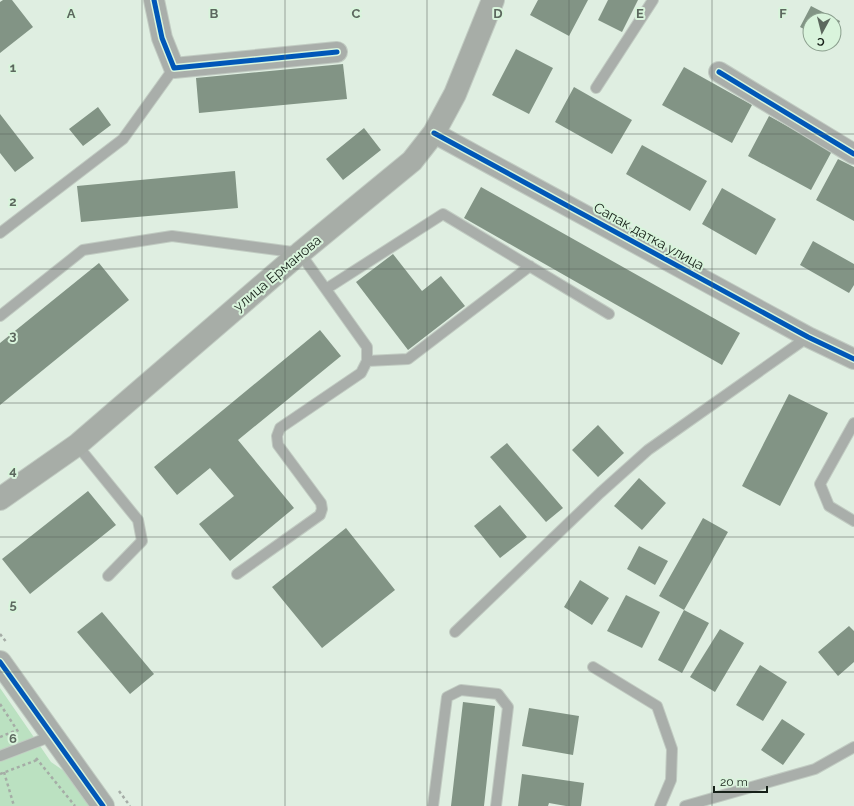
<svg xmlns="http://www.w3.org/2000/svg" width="854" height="806" font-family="Raleway,sans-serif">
<rect width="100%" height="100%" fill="#dfeee1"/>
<path fill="#bbe1c1" d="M0,688L51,762L64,771L91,806H0Z"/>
<path fill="#829485" d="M3,0H12L33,27L0,53V2Z
M538,0H588L569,36L530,15Z
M608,0H638L622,32L598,20Z
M811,6L840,21L834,34V20H810V32L800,27Z
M516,49L553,68L529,114L492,95Z
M343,64L347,99L199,113L196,78Z
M684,67L752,105L732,143L662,105Z
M574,87L632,120L612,154L555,122Z
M98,107L111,125L83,146L69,129Z
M0,114L34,158L15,172L0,153Z
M769,116L832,151L811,190L748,156Z
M364,128L381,150L343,180L326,159Z
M642,145L707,181L690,211L626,174Z
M838,159L854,167V221L816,200Z
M235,171L238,208L81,222L77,186Z
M481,187L740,333L722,365L464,218Z
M722,188L776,219L756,255L702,224Z
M813,241L854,264V285L849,293L800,265Z
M393,254L422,291L441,276L465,306L408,350L356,282Z
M99,263L129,300L0,405V343Z
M320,330L341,356L238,440L294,508L230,561L199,524L234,496L210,468L177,495L154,467Z
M789,394L828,413L780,506L742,486Z
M598,425L624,453L598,477L572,450Z
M507,443L563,508L546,522L490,457Z
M639,478L666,503L642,530L614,506Z
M88,491L116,525L30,594L2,559Z
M500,505L527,537L500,558L474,526Z
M703,518L728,532L684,610L709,623L682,673L658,660L684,610L659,596Z
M346,528L395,590L322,648L272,587Z
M639,546L668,561L655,585L627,569Z
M580,580L609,598L592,625L564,607Z
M626,595L660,612L642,648L607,631Z
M102,612L154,674L130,694L77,632Z
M849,626L854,631V662L838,676L818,652Z
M720,629L744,643L715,692L690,677Z
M760,665L787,682L763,721L736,705Z
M463,702L495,706L484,806H451Z
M529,708L579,716L573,755L522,746Z
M782,719L805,734L783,765L761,750Z
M522,774L584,783L581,806H566L549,803L548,806H518Z"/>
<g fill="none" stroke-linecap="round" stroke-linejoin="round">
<g stroke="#c1cbc2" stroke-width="12">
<path id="service" d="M596,88L653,0
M0,233L123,139L174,68
M326,289L443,214L609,314
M0,316L83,250L172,236L300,253L367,347V361L361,373L280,428L277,436L278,445L321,503L322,509L320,515L237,574
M367,361L408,359L530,266
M854,423L820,484L829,506L854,521
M77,445L138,520L142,541L108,576
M455,632L600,493L648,450L808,337
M593,667L657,706L672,749L671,780L660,806
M0,756L52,736
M433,806L447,697L461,690L498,694L508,707L496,806
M685,806L815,769L854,747"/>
</g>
<g stroke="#c1cbc2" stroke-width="22">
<path id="minor" d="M154,0L162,38L174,68L337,52
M719,72L854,154
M434,133L808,337L854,359"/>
</g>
<g stroke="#c1cbc2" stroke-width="24">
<path id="tertiary" d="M0,662L103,806"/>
</g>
<g stroke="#c1cbc2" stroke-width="24">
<path id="secondary" d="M0,499L77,445L300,253L412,161L434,133L455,94L493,0"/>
</g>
<path stroke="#a5aca6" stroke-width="2.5" stroke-dasharray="3 3" stroke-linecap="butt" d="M0,634L7,643
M0,704L19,733
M0,737L17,730
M36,758L75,806
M4,772L14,806
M0,774L37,760
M119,791L130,806"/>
<use href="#service" stroke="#a9aeaa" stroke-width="10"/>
<use href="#minor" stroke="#a9aeaa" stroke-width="20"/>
<use href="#tertiary" stroke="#a9aeaa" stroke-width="22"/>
<use href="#secondary" stroke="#a7ada7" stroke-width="22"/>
<g stroke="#d9f4dc" stroke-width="8">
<path id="cycleway" d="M154,0L162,38L174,68L337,52
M719,72L854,154
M434,133L808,337L854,359
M0,662L103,806"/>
</g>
<use href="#cycleway" stroke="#0057b8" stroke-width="5"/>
</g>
<path fill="none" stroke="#5c685e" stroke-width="1" stroke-opacity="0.55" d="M142,0V806M285,0V806M427,0V806M569,0V806M712,0V806M0,134H854M0,269H854M0,403H854M0,537H854M0,672H854"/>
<g text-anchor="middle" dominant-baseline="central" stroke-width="4" stroke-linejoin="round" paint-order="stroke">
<g font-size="14" fill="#162018" stroke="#d9f4dc">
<text transform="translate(649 236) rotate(29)">Сапак датка улица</text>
<text transform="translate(277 273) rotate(-40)">улица Ерманова</text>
</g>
</g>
<g font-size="13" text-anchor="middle" font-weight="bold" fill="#5c685e" stroke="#d9f4dc" stroke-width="4" stroke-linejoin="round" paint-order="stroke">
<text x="71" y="18">A</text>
<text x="214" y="18">B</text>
<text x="356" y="18">C</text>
<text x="498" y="18">D</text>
<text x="640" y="18">E</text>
<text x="783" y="18">F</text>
<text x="13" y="72">1</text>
<text x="13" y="206">2</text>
<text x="13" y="340">3</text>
<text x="13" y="475">4</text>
<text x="13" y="609">5</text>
<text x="13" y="743">6</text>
</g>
<g transform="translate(822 32) rotate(187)"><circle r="19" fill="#d9f4dc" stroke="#8b9f8e"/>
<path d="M0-3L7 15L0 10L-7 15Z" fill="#5c685e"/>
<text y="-6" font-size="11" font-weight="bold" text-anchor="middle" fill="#162018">С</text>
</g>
<path d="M714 786v6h53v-6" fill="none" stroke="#162018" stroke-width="2"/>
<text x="720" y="786" font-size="12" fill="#162018" stroke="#d9f4dc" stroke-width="3" paint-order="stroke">20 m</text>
</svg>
